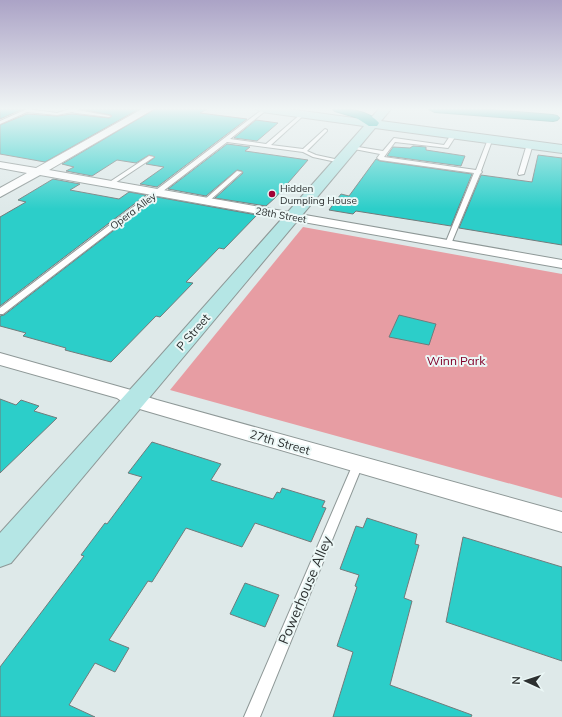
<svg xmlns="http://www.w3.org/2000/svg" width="562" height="717" font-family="Mulish,sans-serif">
<rect width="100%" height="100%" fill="#dee9e9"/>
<path fill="#e79da3" d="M303,227L562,274V498L170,390Z"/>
<path fill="#2ccec9" stroke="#717b7b" d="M0,109H23L0,119Z
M80,109H139L45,162L0,154V125L27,114L57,116L72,114L109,118L112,116L111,115Z
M155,109H207L200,113L247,119L157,187L140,184L164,167L146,164L155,157L149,155L136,163L117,160L92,176L66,171L74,167L62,164Z
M256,120L278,123L257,141L234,138Z
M227,144L250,147L245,151L308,160L275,198L266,206L215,198L243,173L242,171L237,170L206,196L168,189Z
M413,146L426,147V150L465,156L461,166L387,156L393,147L410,148Z
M538,155L562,158V245L459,228L481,175L532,182Z
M376,159L380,161L472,174L451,226L356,211L353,214L329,210L341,194L349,196Z
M53,179L80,184L70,190L119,199L129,192L146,195L0,306V217L26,202L18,200Z
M157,197L257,215L224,249L219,248L186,282L193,283L160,317L156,316L111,362L65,350L66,348L23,336L26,333L0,326V316L4,315Z
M399,315L436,324L429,345L389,337Z
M0,399L16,405L21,400L39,406L34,411L57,418L0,473Z
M152,442L221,464L211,480L273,499L277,492L280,493L282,488L325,501L322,507L326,508L311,542L255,523L242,547L186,528L152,582L148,581L109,640L129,648L115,672L95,663L69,705L95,717H0V667L84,556L81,555L105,523L107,524L142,477L128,473Z
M367,518L417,534L415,544L419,545L404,598L412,601L390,685L472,715L471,717H333L353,652L337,646L357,587L355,586L359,575L340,569L356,526L363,528Z
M463,537L562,567V661L446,622Z
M245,583L279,595L265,627L230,614Z"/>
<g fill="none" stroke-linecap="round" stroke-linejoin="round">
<g stroke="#8e9897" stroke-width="2">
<path id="lane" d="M27,109L57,113L70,109H79L77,110L111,116L109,117L76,113L72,112L57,115L27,112L0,124V121Z
M263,109H268L230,139L266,144L302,113H304V115L271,145L303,149L325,129L327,130V131L307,151L316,155L344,161L341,163L313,157L303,152L227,142L3,314H0V308Z
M454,132L457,134L448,148L395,142L384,157L476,170L488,139L493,138L481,171L482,172L480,174L451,244L448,246L445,244L474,173L380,160L377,158L380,154L349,148L352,146L383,151L394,138L444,145L452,133Z
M530,142L533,144L524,174L519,175L518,174L527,144Z
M149,156L154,157L112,185H108V183Z
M237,171L242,172L208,202H204V200Z
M358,460L362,461L363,464L260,717H244L353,464L354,461Z"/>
</g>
<g stroke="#8e9897" stroke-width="2">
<path id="street" d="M142,109H154L49,170L562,260V268L40,175L0,197V188L27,173L0,168V162L36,168Z
M0,353L131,390L141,395L157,400L562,512V532L143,410L127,405L117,398L0,365Z"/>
</g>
<g stroke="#8e9897" stroke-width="2">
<path id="secondary" d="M256,109H288L369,120L379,109H391L381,121L562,145V153L375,128L11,563L0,567V533L146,372L364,126L262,112Z"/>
</g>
<g stroke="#15807d" stroke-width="2">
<path id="highway" d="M333,109C348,109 369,110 379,123L377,126H369L355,117L335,111Z
M429,109H480L553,115L557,116L559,118L557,120L553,121L435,112Z"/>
</g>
<use href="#lane" fill="#fff" fill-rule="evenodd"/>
<use href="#street" fill="#fff" fill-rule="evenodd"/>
<use href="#secondary" fill="#b5e6e5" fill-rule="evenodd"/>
<use href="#highway" fill="#09aba7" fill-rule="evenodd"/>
</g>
<linearGradient id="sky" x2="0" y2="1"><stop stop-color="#aba3c6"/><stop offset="0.52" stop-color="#f0f5f5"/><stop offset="1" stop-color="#f0f5f5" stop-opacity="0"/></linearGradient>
<rect width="562" height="209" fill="url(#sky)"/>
<circle fill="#a10136" stroke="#ebf7f6" stroke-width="1.5" cx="272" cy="194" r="4"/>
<g text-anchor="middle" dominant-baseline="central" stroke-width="4" stroke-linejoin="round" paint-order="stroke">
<g font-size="10" fill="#2c3030" stroke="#ebf7f6" text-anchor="start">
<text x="280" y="188">Hidden<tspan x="280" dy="12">Dumpling House</tspan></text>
</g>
<g font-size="10" fill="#2c3030" stroke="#ebf7f6">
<text transform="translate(133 211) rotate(-37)">Opera Alley</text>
<text transform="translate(281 215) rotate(10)">28th Street</text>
</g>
<g font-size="12" fill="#2c3030" stroke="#ebf7f6">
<text transform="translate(193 332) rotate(-49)">P Street</text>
<text transform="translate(280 442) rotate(16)">27th Street</text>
</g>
<g font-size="12" fill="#810029" stroke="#ebf7f6">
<text x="456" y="360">Winn Park</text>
</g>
<g font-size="14" fill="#2c3030" stroke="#ebf7f6">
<text transform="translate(305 590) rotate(-67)">Powerhouse Alley</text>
</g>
</g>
<g transform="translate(526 681) rotate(273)" stroke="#ebf7f6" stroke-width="3" paint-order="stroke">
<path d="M0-3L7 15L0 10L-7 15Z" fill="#2c3030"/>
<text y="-6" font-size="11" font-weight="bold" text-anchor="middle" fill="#2c3030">N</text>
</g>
</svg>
